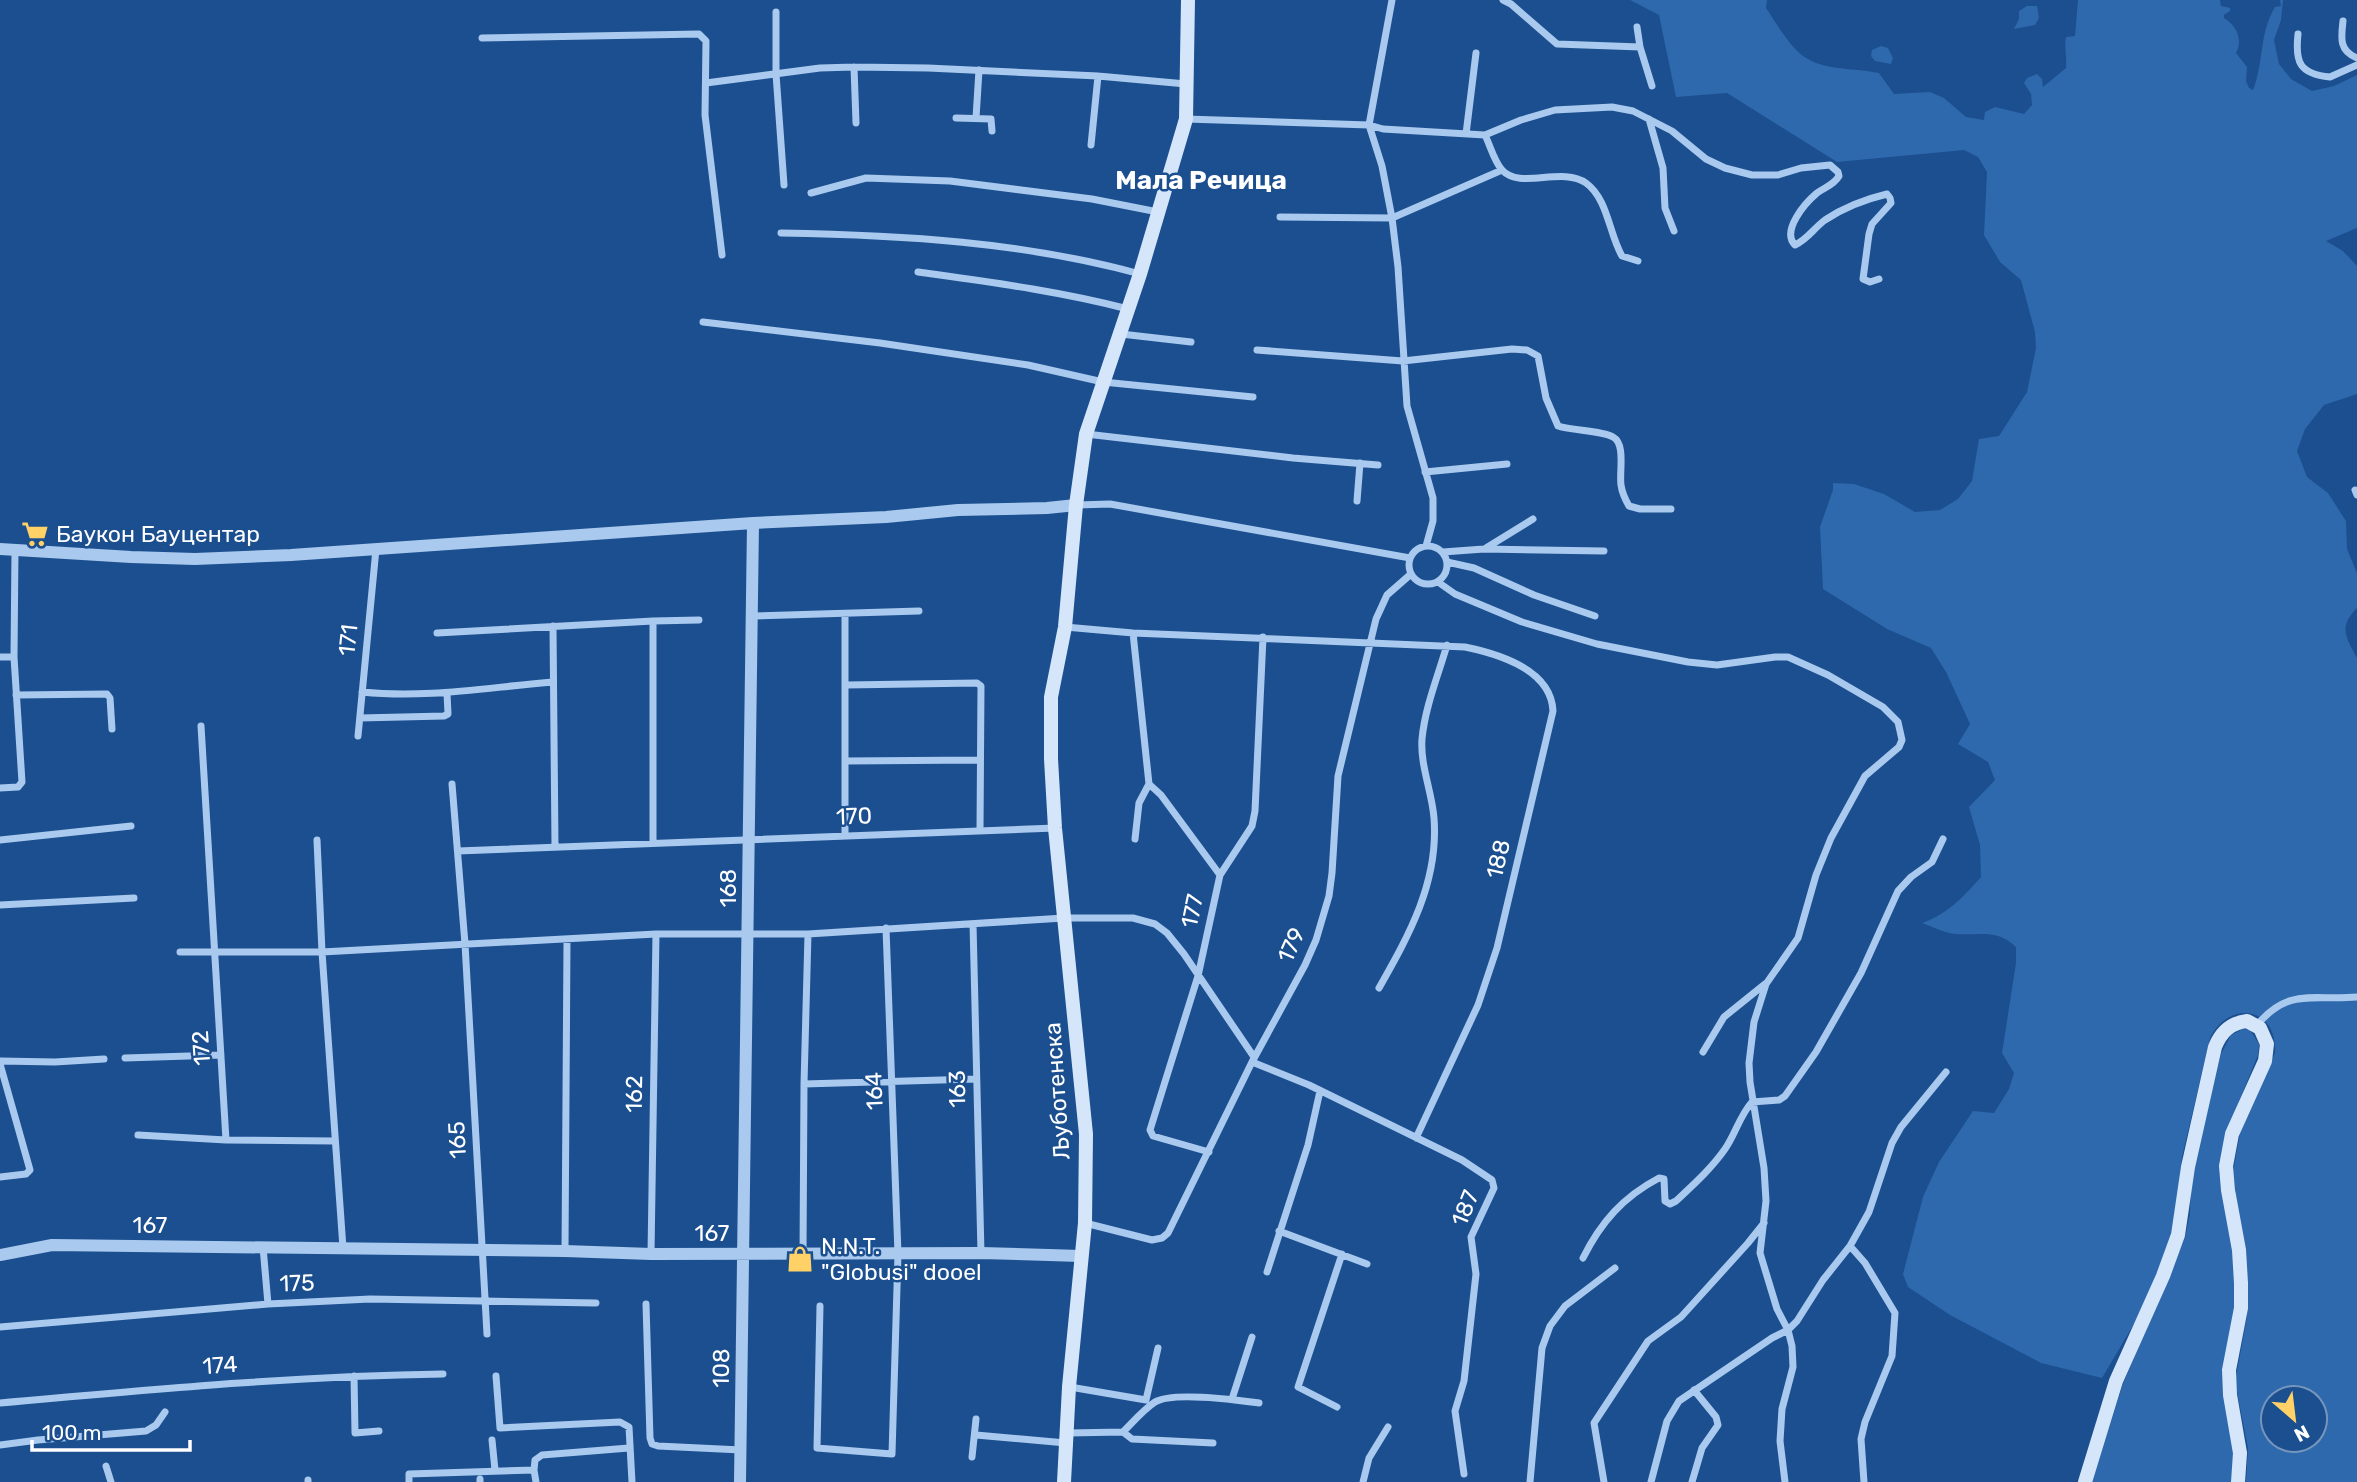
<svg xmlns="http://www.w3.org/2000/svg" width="2357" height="1482" font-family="Rubik,sans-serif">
<rect width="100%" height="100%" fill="#1b4f8f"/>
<path fill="#2e69ad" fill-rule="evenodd" d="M1630,0H1767L1766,8C1777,24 1788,44 1803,56C1823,71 1856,68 1879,73L1894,94L1930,92L1944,98L1966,117L1984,120L1985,112L1995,107L2024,114L2032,105L2031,94L2024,83L2027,78L2037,74L2042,79L2043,87L2066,68C2067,57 2064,48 2066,37L2075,36L2078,0H2220L2221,6L2230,8V11L2224,15V18C2237,26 2243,40 2236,53L2247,67L2246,81L2249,88L2253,90C2264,63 2259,33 2275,7L2281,6L2280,0H2283L2281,20L2274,40L2279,64L2291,79L2312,91L2334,86L2357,75V228L2326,241L2343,251L2357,266V394L2324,405L2305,429L2297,451L2307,477L2328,493L2346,521L2347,549L2357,573V608C2338,627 2346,637 2357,658V1482H2246L2248,1448L2235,1382L2247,1317L2248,1286L2233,1172L2241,1128L2275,1053C2278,1007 2229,999 2210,1038L2182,1157L2174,1233L2138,1317L2102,1378L2041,1363L1950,1315L1908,1287L1903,1274L1923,1197L1939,1162L1973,1111L1994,1113L2009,1089L2014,1073L2002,1053L2016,963V947C1996,928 1980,936 1956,934C1945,933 1933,927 1922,923C1948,914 1963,897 1981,877L1980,845L1969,807L1995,780L1988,762L1958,744L1970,724L1946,672L1931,648L1887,629L1823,589L1820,527L1833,490V483L1854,484L1884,494L1915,512L1940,510L1958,499L1972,481L1979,439L1999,436L2027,392L2036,348L2035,332L2021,280L2000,262L1984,235L1987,172L1978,157L1964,150L1837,162L1727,93L1676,97L1659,15ZM2273,1398H2315V1440H2273Z
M2027,6H2037L2039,18L2035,25L2014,29L2019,19V11Z
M1881,46L1888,48L1893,58L1891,64L1875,61L1871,56L1872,50Z
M2243,1029L2250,1030L2259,1044L2258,1055L2230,1123L2236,1287L2234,1456L2231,1482H2092L2123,1384L2185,1238L2190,1214L2191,1184L2199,1141L2221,1054L2231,1035Z"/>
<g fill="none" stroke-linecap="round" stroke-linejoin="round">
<path stroke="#a9c9ee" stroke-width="7" d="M1392,0L1369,125L1382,166L1392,218L1398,267L1407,406L1433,498V521L1426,546
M1503,0L1511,4L1557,44L1640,47
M776,12V74L784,185
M2343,21C2341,38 2339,51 2357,58
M1637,27L1640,47L1652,86
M2298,34C2295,62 2299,74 2330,77L2357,65
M482,38L699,34L706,41L705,115L722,255
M854,67L856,123
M706,83L820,68L854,67L928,68L1098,76L1186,84
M956,118L991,119L992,131
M976,118L979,70
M1186,119L1369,125L1383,129L1485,135L1521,120L1555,110L1612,107L1633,111L1672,131L1706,159L1725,168L1752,175H1778L1801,168L1830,165L1838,172L1839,176C1834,185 1825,187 1817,193C1805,203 1781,231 1795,245C1808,239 1814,228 1825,220C1843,208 1866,199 1887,194L1890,198L1891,203L1872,224L1869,234L1863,279L1870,282L1879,279
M1649,119L1663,168L1665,208L1674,231
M1466,134L1476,53
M1485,135C1490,145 1494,161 1502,170C1520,190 1562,166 1586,183C1608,199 1609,234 1622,256L1638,261
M1091,145L1098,76
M811,193L866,178L950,181L1092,199L1158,212
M1280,217L1392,218L1502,170
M781,233C901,235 1024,242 1140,274
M918,272C989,282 1059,291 1128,309
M703,322L880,343L1028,365L1103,382L1253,397
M1121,334L1191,342
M1257,350L1403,361L1512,349L1527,350L1538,356L1546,398L1558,426C1573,431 1600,430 1613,437C1626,444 1619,472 1621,485C1622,493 1625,499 1629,506L1640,509H1671
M1086,434L1293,458L1378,465
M1425,472L1507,464
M2355,490L2357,495
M1357,501L1360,463
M1077,505L1110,504L1410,558
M1409 565a19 19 0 1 1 38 0a19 19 0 1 1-38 0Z
M1486,548L1533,519
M1443,552L1484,549L1604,551
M1447,562L1474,568L1534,595L1595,616
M1438,582L1455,594L1522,622L1597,644L1688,662L1717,665L1775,657H1788L1828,675L1883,707L1898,722L1902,740L1899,747L1865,776L1831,838L1816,875L1798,938L1766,984L1754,1022L1749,1063L1750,1082L1764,1168L1766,1201L1760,1253L1777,1309L1788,1330L1792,1346L1793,1367L1782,1409L1780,1441L1785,1482
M845,614V835
M753,616L919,611
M553,626L555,847
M1065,627L1133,633L1465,647C1499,654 1551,670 1553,711L1497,948L1478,1005L1416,1138
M437,633L653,621
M1133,633L1149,784L1139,803L1135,839
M0,657H14
M846,685L977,683L981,686L980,831
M362,692C427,699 489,687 553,682
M16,695L107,694L110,698L112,729
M360,718L444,716L448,714L447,693
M201,726L226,1140
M358,736L376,549
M845,761L980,760
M452,784L465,944L487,1334
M1149,784L1161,795L1220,875
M0,788L18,787L22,782L14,657L15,550
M0,840L131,826
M317,840L322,952L343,1248
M653,843V621L699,620
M458,851L1055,828
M0,905L134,898
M973,924L981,1253
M180,952H322L656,934H808L1064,918H1133L1155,924L1167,933L1184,954L1254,1057
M1379,988C1409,935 1439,882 1434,818C1432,792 1420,765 1422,739C1425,707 1438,676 1447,645
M2257,1025C2289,987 2313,1001 2357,997
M1703,1052L1724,1017L1765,984
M125,1058L221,1055
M0,1061L55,1062L104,1059
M1252,1062L1309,1085L1462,1160L1492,1180L1494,1188L1471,1237L1476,1274L1464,1381L1455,1411L1464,1474
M0,1064L30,1170L26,1174L0,1177
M804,1084L976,1079
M138,1135L226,1140L335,1141
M1209,1152L1153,1136L1150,1130L1198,976L1220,875L1252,826L1255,811L1263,637
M1085,1223L1152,1240L1162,1238L1168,1233L1252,1062L1305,965L1316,940L1329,896L1332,873L1338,776L1376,619L1387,595L1411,574
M1279,1231L1367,1264
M1850,1246L1865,1263L1895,1313L1892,1356L1865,1422L1861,1439L1864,1482
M263,1247L268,1304
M565,1251L567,941
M651,1254L656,934
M803,1254L804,1084L808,934
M1583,1258C1601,1222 1623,1197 1659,1178L1664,1179L1665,1201L1670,1204L1676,1201C1693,1185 1711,1169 1725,1149C1735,1135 1740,1115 1752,1102L1779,1100L1785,1096L1816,1052L1861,973L1898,891L1911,877L1932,862L1943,839
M1267,1272L1308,1145L1320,1091
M646,1304L650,1438L652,1444L658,1446L741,1450
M820,1306L817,1448L892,1454L898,1254L886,928
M0,1327L268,1304L370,1299L596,1303
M354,1376L355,1433L379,1431
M496,1376L500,1428L620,1422L629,1427L632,1482
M1070,1387L1146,1400L1158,1348
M1232,1399L1252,1337
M0,1403C148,1390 295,1376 443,1374
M1337,1407L1298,1387L1342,1254
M1123,1432C1133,1422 1144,1409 1155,1402C1173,1391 1237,1400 1259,1403
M1068,1433L1123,1432L1132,1439L1213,1443
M976,1435L1066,1443
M492,1440L495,1470
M0,1445L38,1440L146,1431L156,1425L165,1412
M972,1457L976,1419
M106,1466L111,1482
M534,1470L535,1460L542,1455L629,1448
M480,1479V1482
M308,1480V1482
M409,1482V1474L534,1470L536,1482
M1363,1482L1369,1458L1388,1427
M1530,1482L1542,1348L1550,1326L1565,1306L1615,1268
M1604,1482L1594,1423L1648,1341L1681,1317L1748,1243L1764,1223
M1651,1482L1667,1421L1679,1401L1772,1338L1788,1330L1797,1321L1823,1280L1850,1246L1869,1212L1892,1143L1901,1127L1946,1072
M1692,1482L1702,1448L1718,1425L1716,1417L1694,1390"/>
<path stroke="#a9c9ee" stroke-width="12" d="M0,549L131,557L195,559L291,555L753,523L886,517L958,510L1047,508L1076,505
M0,1255L52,1245L565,1251L651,1254L981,1253L1081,1256
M740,1482L753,523"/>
<path stroke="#d6e6fa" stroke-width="14" d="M1064,1482L1069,1387L1085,1223L1086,1134L1055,828L1051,759V697L1065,627L1076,505L1086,434L1140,274L1186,119L1188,0
M2085,1482L2116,1381L2163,1276L2178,1235L2188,1167L2215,1047C2221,1032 2230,1023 2247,1021L2260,1028L2267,1044L2265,1061L2232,1134L2226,1166L2228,1190L2239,1250L2241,1283V1308L2229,1370L2230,1395L2240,1453L2238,1482"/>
</g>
<defs>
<g id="supermarket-bare" transform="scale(2.1)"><path d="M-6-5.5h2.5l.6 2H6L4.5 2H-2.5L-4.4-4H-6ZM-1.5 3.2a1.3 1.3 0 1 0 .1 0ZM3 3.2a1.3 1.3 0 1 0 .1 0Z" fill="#ffd166" stroke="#1b4f8f" stroke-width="2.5" paint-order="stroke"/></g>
<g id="shop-bare" transform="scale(2.1)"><path d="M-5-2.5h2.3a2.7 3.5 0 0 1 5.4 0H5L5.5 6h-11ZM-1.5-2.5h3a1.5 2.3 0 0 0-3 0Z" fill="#ffd166" stroke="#1b4f8f" stroke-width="2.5" paint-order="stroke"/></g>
</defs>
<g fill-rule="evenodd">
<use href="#supermarket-bare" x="35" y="534"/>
<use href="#shop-bare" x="800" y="1259"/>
</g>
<g text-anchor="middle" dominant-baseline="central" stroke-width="5" stroke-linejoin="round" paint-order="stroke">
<g font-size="23" fill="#fff" stroke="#1b4f8f" text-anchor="start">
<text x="56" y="534">Баукон Бауцентар</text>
<text x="821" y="1246">N.N.T.<tspan x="821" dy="26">"Globusi" dooel</tspan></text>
</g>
<g font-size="23" fill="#fff" stroke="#1b4f8f">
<text transform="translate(348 640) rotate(-84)">171</text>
<text transform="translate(854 816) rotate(-2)">170</text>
<text transform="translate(1498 859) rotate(-77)">188</text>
<text transform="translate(728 888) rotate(-90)">168</text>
<text transform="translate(1192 911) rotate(-78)">177</text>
<text transform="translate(1291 945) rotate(-66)">179</text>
<text transform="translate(201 1048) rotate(-94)">172</text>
<text transform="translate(957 1089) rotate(-91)">163</text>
<text transform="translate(874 1091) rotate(-92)">164</text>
<text transform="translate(1057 1091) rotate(-94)">Љуботенска</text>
<text transform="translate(634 1094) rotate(-89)">162</text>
<text transform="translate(457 1140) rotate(-93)">165</text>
<text transform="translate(1465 1208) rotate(-68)">187</text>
<text x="150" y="1225">167</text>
<text x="712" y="1233">167</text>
<text transform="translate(297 1283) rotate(-2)">175</text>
<text transform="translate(220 1365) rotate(-4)">174</text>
<text transform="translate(721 1368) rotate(-89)">108</text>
</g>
<g font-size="26" font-weight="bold" fill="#fff" stroke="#1b4f8f">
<text x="1201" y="180">Мала Речица</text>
</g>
</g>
<g transform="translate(2294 1419) rotate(152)"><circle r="33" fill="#1b4f8f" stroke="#7695bc" stroke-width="2"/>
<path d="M0-5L12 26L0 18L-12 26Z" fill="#ffd166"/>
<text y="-10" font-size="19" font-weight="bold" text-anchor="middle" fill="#ffffff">N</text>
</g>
<path d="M32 1440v10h158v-10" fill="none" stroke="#ffffff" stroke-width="3.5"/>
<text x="42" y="1440" font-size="21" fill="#ffffff" stroke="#1b4f8f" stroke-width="5" paint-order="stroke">100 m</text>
</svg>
